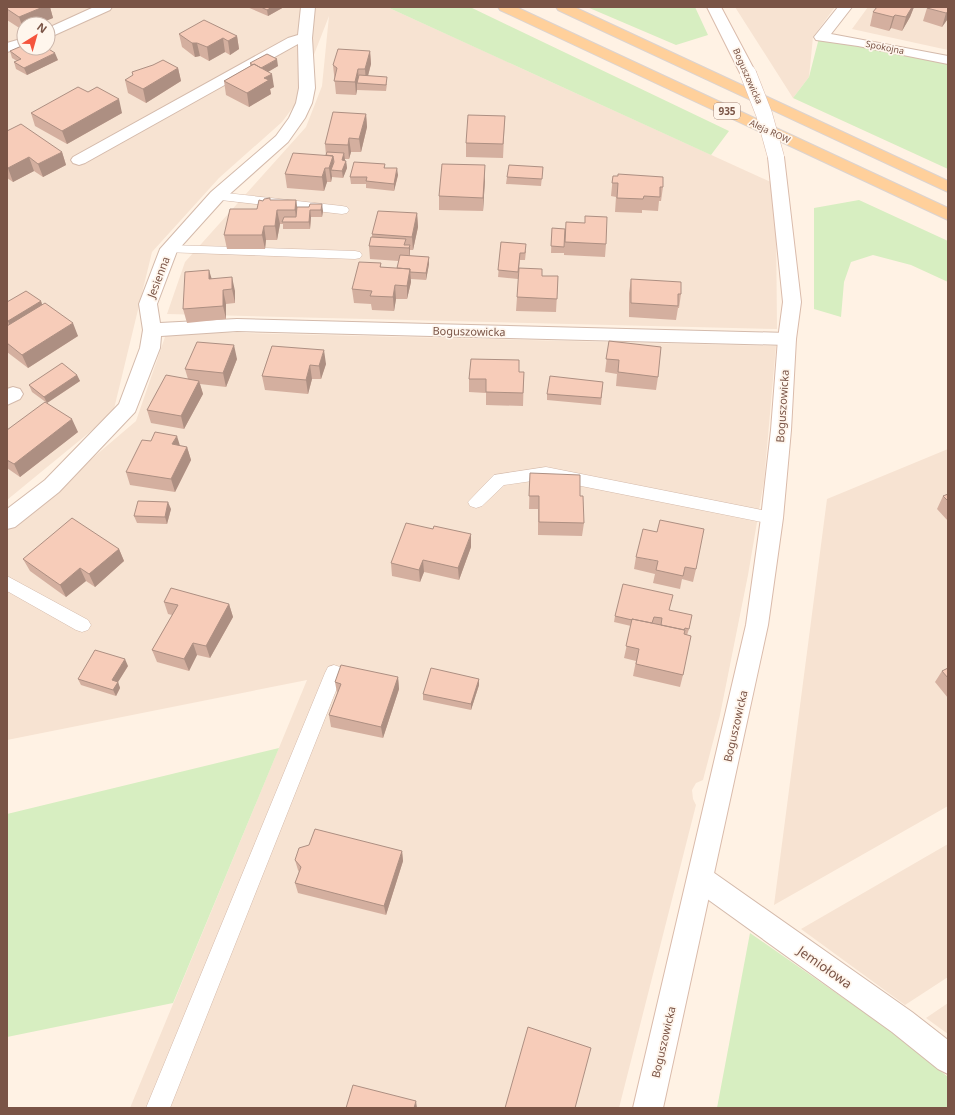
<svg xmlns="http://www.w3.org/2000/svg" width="955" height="1115" font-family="'Noto Sans',sans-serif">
<rect width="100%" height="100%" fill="#fff2e4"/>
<path fill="#f7e3d2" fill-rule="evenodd" d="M7,7H387L773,183L776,220L777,329L167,314L185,262L306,127L322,86L329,16L294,106L282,122L219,178L152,252L113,413L7,500ZM24,24H48V48H24Z
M735,7H835L813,37L809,77L793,98Z
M868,7H948V50L852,29Z
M167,331L776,346L764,481L748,575L720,715L703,780L696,783L692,790L693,799L696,805L619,1108H130L307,680L7,740V531L136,421Z
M948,449V806L774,905L827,499Z
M948,844V977L905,1005L801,929Z
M948,1003V1034L926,1018Z"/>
<path fill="#d7eec1" d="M387,7H470L729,131L711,155Z
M587,7H695L708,35L676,45Z
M819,38L948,63V169L793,98L809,77Z
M859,200L948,241V282L911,265L873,255L851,262L844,282L841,317L814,309V208Z
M279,748L173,1003L7,1037V814Z
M750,933L905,1041L948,1077V1108H717Z"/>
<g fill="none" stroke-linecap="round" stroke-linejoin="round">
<g stroke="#d4baab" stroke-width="1">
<path id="lane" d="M217,192L342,206L347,207L349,210L347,213L342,214L212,199L210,196L212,193Z
M169,245L355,251L360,252L362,255L360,258L355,259L164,252L162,249L164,246Z
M546,467L772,512L778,513L780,518L778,523L772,524L546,479L504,485L482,506L476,508L470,506L468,502L494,475Z
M7,576L88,620L91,625L88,630L82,632L76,630L7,591Z
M334,665L340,667L343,673L170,1108H146L325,673L328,667Z"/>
</g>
<g stroke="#d4baab" stroke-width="2">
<path id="street" d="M94,7H112L110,10L48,38V28Z
M301,7H315L312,38L315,88L312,103L305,118L288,142L223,200L177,251L157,304L160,323L237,319L787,333L794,334L796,339L794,344L787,345L237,331L161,336L160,348L135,412L59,492L15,527L7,529V509L45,480L119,404L140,348L143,330L139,304L160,249L211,192L276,136L289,118L296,103L299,88L298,44L85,163L79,165L73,163L71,160L73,157L288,38L298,35Z
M838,7H852L831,34L948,56V64L858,46L816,40L814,37Z
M24,38V47L7,52V43Z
M13,387L20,389L23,394L20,399L7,405V389Z
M701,866L710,870L912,1012L948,1040V1074L938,1069L892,1032L692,888L688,879L692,870Z"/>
</g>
<g stroke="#dabbab" stroke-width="2">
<path id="secondary" d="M707,7H721L756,73L753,76H743L740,73Z
M776,152L782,154L784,157L801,302L796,339L791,430L783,518L768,625L663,1108H633L746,625L761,518L771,430L778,339L783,302L768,157L770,154Z"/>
</g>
<g stroke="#dcd3cf" stroke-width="2">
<path id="primary" d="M498,7H516L948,208V220L500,10Z
M556,7H574L948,181V192L558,10Z"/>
</g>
<use href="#lane" fill="#fff" fill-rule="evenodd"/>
<use href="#street" fill="#fff" fill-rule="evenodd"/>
<use href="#secondary" fill="#fff" fill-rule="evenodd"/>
<use href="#primary" fill="#ffd09b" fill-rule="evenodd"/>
<g stroke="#dabbab" stroke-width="17" stroke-linecap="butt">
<path id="secondary-bridge" d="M748,73L764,114L776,157"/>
</g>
<use href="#secondary-bridge" stroke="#fff" stroke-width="16"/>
</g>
<path fill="#d4af9f" d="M7,7H50L53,18L24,24V31L7,20Z
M247,7H284L268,16Z
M877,7H914L910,17L902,31L891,28L889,31L870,26L873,12Z
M948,7L947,20L942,27L923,21L927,8Z
M179,34L237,36L239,49L230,55L225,52L209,61L200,56L195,57L182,47Z
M10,51L58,60L27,75L16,69L14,62L17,61L12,58Z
M370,51L371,64L368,76L387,84L386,91L357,90L356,95L336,94L333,65Z
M250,63L278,66L268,72L274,87L270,89L271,94L249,107L226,95L224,81L250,66Z
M178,68L181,81L146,103L128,93L125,80Z
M88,92L122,113L67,144L35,126L31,113Z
M366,114L367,127L361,152H351L349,159H345V161H346L347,168L343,178L332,177L331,182H327L324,191L287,188L285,174L326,155L325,144Z
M505,116L503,158L466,157V143Z
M7,131L62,152L66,165L43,177L34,171L13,182L7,178Z
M385,164V168L398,175L394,191L366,188V184H351L350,177Z
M543,167L541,186L506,184L507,177Z
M613,176L663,187L661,201H659L658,211L642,210V213L615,212L616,197L611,196Z
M485,179L483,211L439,210V196Z
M270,198V200H296L297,207H309L310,204L323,211L322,217H311L310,229H283V224H280L277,240H266L265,249H227L224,235L257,209L263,201Z
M417,213L418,227L413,250H410V256L429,257V264L426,280L411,279V282L407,299H396L394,311L372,310L371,304L354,303L352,289L381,263V267L397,268L399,261L370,259L369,246L372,237V234Z
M585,216L606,244L605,257L564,255V253H551L552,228L565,229L585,223Z
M501,242L526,251L525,260H520L518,279L498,277Z
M542,276H558L556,312L516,311L517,297Z
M211,279L235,291V303L226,304V319L187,323L183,309Z
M631,279L681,294L679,308H678L676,320L629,317V293Z
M41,301L42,304L78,336L28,368L7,352V326H8L7,325V302Z
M609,341L658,377L656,390L616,386L617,374L605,372Z
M272,346L326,364L321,379H312L308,394L265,390L262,376Z
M237,359L226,387L200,384L203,394L184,429L151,423L147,410L188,379L185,369Z
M519,372H524L523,406L486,405V393L469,392V379Z
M77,375L80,381L47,403L78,432L20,477L7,468V430L47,403L32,392L29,385Z
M603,382L601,405L547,400V394Z
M180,446L187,447L191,460L175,492L130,485L126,472Z
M530,473L580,496L584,523L582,536L538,535V509H529Z
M948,494V521L937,509L943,496Z
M171,509L167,524L137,523L134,516Z
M471,547L459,580L424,572L420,582L392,576L391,563Z
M119,549L124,561L95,587L86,581L66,597L30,571L23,559Z
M636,557L696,569L693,582L682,579L680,589L653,583L655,574L634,569Z
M164,602L229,604L233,617L210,658L197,655L189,671L157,662L152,650L172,615L168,614Z
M669,610L689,629L687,635L683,675L680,687L633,676L636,661L624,658L631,626L614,622L615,616Z
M128,666L118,682L120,688L116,696L81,685L78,679Z
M948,668V698L935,682L942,671Z
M398,677L399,689L383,738L331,727L329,715L337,693L335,682Z
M479,679V685L471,710L423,700V694Z
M402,851L403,861L386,915L298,893L295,883L299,872L298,870L295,860Z"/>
<path fill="#ad8f82" d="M43,7H50L53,18L39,24H24V31L19,17Z
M272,7H284L268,16L267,10Z
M912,7H914L910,17L902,31L906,17Z
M948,12L947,20L942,27L946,13Z
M895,15L891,28L889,31L893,17Z
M237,36L239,49L230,55L228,41Z
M223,38L225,52L209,61L207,47Z
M192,43H197L200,56L195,57Z
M370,51L371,64L366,83L365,69Z
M55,53L58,60L27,75L24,68Z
M277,59L278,66L261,76L260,69Z
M178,68L181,81L146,103L143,89Z
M358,69L359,82L357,83V90L356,95L355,82Z
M272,74L274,87L270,89L271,94L249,107L247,93L264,78Z
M119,99L122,113L67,144L62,131Z
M366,114L367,127L361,152L359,139Z
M349,138L351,152L349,159L348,145Z
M62,152L66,165L43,177L38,164Z
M344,153L345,160L343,167L342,160Z
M333,156L334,171L331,170L332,177L331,182L329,168Z
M29,157L34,171L13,182L8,168Z
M346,161L347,168L343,178L342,171Z
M485,165V179L483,211V198Z
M325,168L327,182L324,191L322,177Z
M397,168L398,175L394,191V184Z
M296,200L298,214L297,222L295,210Z
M322,204L323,211L322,217L321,210Z
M277,210L280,224L277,240L275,226Z
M310,210L311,217L310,229L309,222Z
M417,213L418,227L413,250L412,237Z
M264,226L266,240L265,249L262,235Z
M410,245V262L409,248Z
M429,257V264L426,280V273Z
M410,269L411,282L407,299V286Z
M209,270L213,283L209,279Z
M232,277L235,291V303L232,289Z
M395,285L396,299L394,311L393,297Z
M223,290L226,304V319L223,306Z
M41,301L43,308L11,328L8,321Z
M73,323L78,336L28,368L22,355Z
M234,345L237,359L226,387L223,373Z
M324,350L326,364L321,379L319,366Z
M310,365L312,379L308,394L306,380Z
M77,375L80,381L47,403L44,397Z
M199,381L203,394L184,429L181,416Z
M72,419L78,432L20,477L14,464Z
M177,436L181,449L172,444Z
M187,447L191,460L175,492L171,479Z
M168,502L171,509L167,524L165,517Z
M471,534V547L459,580L458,568Z
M119,549L124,561L95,587L89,574Z
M423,560L424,572L420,582L419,570Z
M80,568L86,581L66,597L60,585Z
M229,604L233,617L210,658L206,646Z
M193,643L197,655L189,671L184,659Z
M125,659L128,666L118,682L120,688L116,696L113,690L112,680Z
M398,677L399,689L383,738L381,727Z
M479,679V685L471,710V704Z
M402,851L403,861L386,915L384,906Z
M416,1101L417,1108H414Z"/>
<path fill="#f7ccb9" stroke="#ad8f82" d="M7,7H43L19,17L7,9Z
M261,7H272L267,10Z
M877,7H912L906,17L895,15L893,17L873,12Z
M928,7H948V12L946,13L927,8Z
M204,20L237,36L228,41L223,38L207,47L197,43H192L179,34Z
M24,45V48H47L55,53L24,68L14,62L21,59L10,51Z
M338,49L370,51L365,69H358L355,82L334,81L337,68L333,65Z
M267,54L277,59L261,68L254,64L253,65L250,63Z
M163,60L178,68L143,89L125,80L133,75L132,72L153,65Z
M254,64L272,74L264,78L269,80L247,93L224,81Z
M359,75L387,77L386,85L357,83Z
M78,87L88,92L97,87L119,99L62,131L31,113Z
M333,112L366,114L359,139L349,138L348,145L325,144Z
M468,115L505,116L503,144L466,143Z
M21,124L62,152L38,164L29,157L8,168H7V131Z
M327,152L344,153L342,160L346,161L342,171L331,170L334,162L333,156L326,155Z
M293,153L333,156L329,168H325L322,177L285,174Z
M354,162L385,164L384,168H397L394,184L366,181L367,177H350Z
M442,164L485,165L483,198L439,196Z
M509,165L543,167L542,179L507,177Z
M618,174L663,177V187H660V197L644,196L643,199L617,198L618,183H612L613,176H618Z
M270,198V200H296L295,210H277L275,226H264L262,235H224L230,209H257L259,200L263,201L264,199Z
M310,204H322L321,210H310L309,222H282L284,217H296L297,207H309Z
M378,211L417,213L412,237L372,234Z
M585,216L607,217L606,244L565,242L566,222L585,223Z
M552,228L565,229L564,247L551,246Z
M371,237L406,239L404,245H410L409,248L369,246Z
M501,242L526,244L525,253H520L518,272L498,270Z
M400,255L429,257L426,273L410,272V269L397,268Z
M359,262L381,263L380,267L410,269L407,286L395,285L393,297L370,296L372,291L352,289Z
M519,268L542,269V276H558L557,299L517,297Z
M209,270V279L232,277V289L223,290V306L183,309L185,272Z
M631,279L681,282V294H678V306L631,303Z
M26,291L41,301L8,321L7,320V302Z
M45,303L73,323L22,355L7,343V326Z
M609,341L661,347L658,377L618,372L619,360L606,359Z
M197,342L234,345L223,373L185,369Z
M272,346L324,350L319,366L310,365L306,380L262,376Z
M471,359L519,360V372H524L523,393L486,392V379H469Z
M62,363L77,375L44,397L29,385Z
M166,375L199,381L181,416L147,410Z
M550,376L603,382L601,398L547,394Z
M45,402L72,419L14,464L7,460V430Z
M155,432L177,436L172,444L187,447L171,479L126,472L142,440L151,441Z
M530,473L580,475V496H583L584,523L539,522V496H529Z
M948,494V501L943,496Z
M138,501L168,502L165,517L134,516Z
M72,518L119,549L89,574L80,568L60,585L23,559Z
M660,520L704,529L696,569L685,567L683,576L656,570L658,561L636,557L643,529L657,532Z
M406,523L433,529L434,526L471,534L458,568L423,560L419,570L391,563Z
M623,584L673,595L669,610L692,615L689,629L685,628L684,630L661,625L662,618L654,617L652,623L632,619V620L615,616Z
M171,588L229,604L206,646L193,643L184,659L152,650L178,605L164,602Z
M632,619L685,630L684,634L691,636L683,675L636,664L639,649L626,646Z
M95,650L125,659L112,680L118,682L113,690L78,679Z
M341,665L398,677L381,727L329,715L341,684L335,682Z
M431,668L479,679L471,704L423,694Z
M948,668V678L942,671Z
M315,829L402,851L384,906L295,883L301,867L295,860L299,848L309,845Z
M528,1027L591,1048L575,1108H505Z
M353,1085L416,1101L414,1108H346Z"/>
<g text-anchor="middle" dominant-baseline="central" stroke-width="3.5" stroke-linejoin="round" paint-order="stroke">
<g font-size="9" fill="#7a5446" stroke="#fff6ed">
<text transform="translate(885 47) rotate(11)">Spokojna</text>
<text transform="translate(748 76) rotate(66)">Boguszowicka</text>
<text transform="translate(770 131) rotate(25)">Aleja ROW</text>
</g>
<rect fill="#fff6ed" stroke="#a28578" stroke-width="1" x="714" y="103" width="26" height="16" rx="3"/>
<g font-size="10" font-weight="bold" fill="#7a5446">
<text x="727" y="111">935</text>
</g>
<g font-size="11" fill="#7a5446" stroke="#fff6ed">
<text transform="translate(158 277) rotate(-69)">Jesienna</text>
<text transform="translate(469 331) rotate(1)">Boguszowicka</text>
<text transform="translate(782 406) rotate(-86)">Boguszowicka</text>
<text transform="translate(735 726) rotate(-77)">Boguszowicka</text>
<text transform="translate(663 1042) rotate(-77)">Boguszowicka</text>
</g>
<g font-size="13" fill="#7a5446" stroke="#fff6ed">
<text transform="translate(825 967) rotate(35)">Jemiołowa</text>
</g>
</g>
<rect width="955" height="1115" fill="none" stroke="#7a5446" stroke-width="16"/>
<g transform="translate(36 36) rotate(37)"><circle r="19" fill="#fff6ed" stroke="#cab5aa"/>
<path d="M0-3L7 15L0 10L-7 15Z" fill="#f5543d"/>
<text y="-6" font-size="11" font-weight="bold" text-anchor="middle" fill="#7a5446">N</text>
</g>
</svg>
